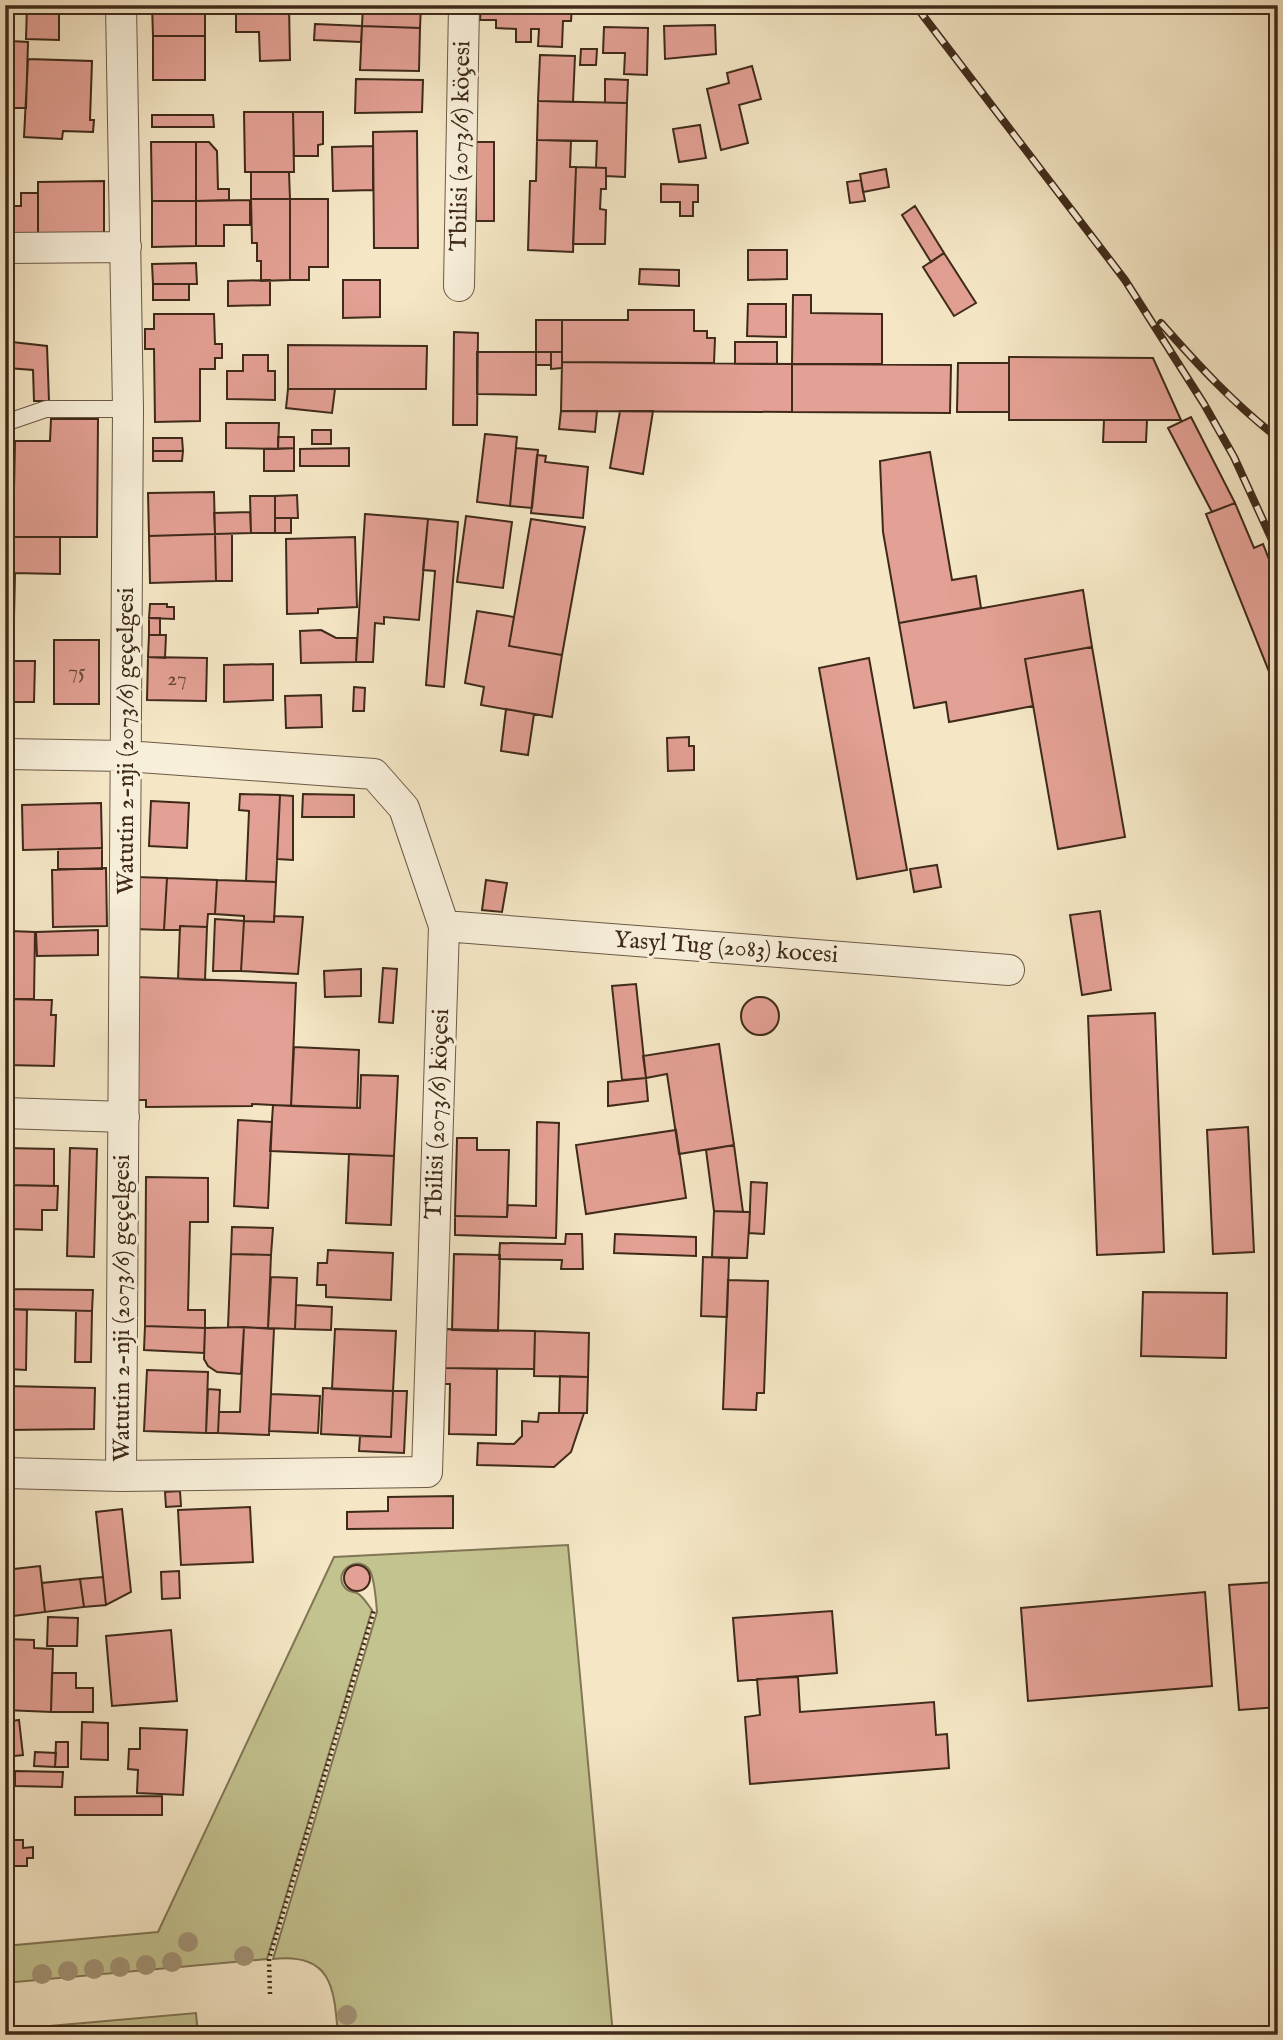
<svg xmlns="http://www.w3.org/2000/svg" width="1283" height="2040" font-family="'IM FELL English',serif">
<rect width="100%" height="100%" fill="#f5e7c6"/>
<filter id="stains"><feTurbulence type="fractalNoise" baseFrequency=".00286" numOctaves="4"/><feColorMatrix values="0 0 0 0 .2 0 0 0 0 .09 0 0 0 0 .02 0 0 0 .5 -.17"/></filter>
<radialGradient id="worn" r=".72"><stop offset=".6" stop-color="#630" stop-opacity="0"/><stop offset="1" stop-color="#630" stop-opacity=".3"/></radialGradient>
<path fill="#c3c390" stroke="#817655" stroke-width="2" d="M568,1545L613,2035H338C334,1987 332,1953 273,1959L377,1612C376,1600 375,1584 371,1573C364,1554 334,1567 343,1585C347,1592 351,1591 357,1593C363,1596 368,1605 372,1610L267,1959L5,1983V1946L158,1932L334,1557Z
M196,2013L198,2035H5V2030Z"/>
<path fill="#e3a094" stroke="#3f2a1a" stroke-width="2" d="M27,5H59V40L26,39Z
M152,5H205V36H153Z
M270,5H289L290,60L260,61L259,32H236V9L270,8Z
M363,5H421L420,28L362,26Z
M481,5H572L571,21H563L562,47L538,46L539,29H531V42H516V29L496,28V20H480Z
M315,24L362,26L361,42L314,40Z
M715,25L716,54L665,59L664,26Z
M362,26L420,28L419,71L360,70Z
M604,27L648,28L647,75L624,74L625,53H603Z
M153,36H205V80H153Z
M10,41L28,42L26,108H5V52H9Z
M581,49H597L596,65H580Z
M540,55L575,56L573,102L538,101Z
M28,59L92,61L90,120H94L93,132L63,131L62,139L24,137Z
M752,66L761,99L739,105L748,143L721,150L707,89L729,83L727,73Z
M356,79L423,80L422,112L355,113Z
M605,79L628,80L627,103H605Z
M538,101L627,103L625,177L606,176V168H596L597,141L537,140Z
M244,112H293L294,172H245Z
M293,112H323V144L318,145V156H294Z
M152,115H213L214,127H152Z
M700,125L706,158L679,162L673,129Z
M417,131L418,248H374L373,132Z
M537,140L571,141L570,167H576L573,252L528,250L530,181H536Z
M151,142H196V201H152Z
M196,142H209L217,151L218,189H229V200L196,201Z
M476,142H494V221H476Z
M373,146V190L333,191L332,147Z
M576,167L606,168V189H601L600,209L606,210L605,244H573Z
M886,169L889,187L863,192L860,174Z
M251,172H289L290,199H251Z
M861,180L865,201L850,203L847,182Z
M104,181V235H38V182Z
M661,184L698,185V202H693V216H680V202H661Z
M21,193H38V235H12V206H21Z
M251,199H290V280L261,281V261H257V243H252Z
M290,199H328V267H309V280H290Z
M250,200V225H224V246H196V201Z
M152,201H196V246L152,247Z
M915,206L944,253L931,262L902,215Z
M748,250H787V279L748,280Z
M944,253L976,303L954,316L923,267Z
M196,263L197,284H153L152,264Z
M640,269L679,270V286L639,284Z
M270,280V305L228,306V281Z
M343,280H380V317L343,318Z
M153,284H189V300H153Z
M793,295H811V313L882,314V364H792Z
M748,304H786V337L747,336Z
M628,310H694V331H707V338H715L714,363L562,362V320H628Z
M154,314H214L215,344H222V358H215V369H200V421L155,422L154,349H145V329H154Z
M536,320H562V352H536Z
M454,332L478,333L477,425H453Z
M5,341L12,342L5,391Z
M12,342L47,346L49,401H34L33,370L8,368Z
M735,342H777V364H735Z
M288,345L427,346L426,389H288Z
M477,352H536V395L477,394Z
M536,352H551V365H536Z
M551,352H562V368L551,369Z
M243,355H268V371H275V400L227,399V371H243Z
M1009,357L1153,358L1181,420H1009Z
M562,362L792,364V412L561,411Z
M958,363H1009V412H957Z
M792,364L951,365L950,413L792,412Z
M288,389H335L332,413L286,408Z
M561,411H597L595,432L559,429Z
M620,411H653L643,474L610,468Z
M1191,417L1235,503L1212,512L1168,428Z
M51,419H98L97,537H13L15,441H50Z
M1104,420H1147L1146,442H1103Z
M226,423H279L278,449L226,448Z
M312,430H331V444H312Z
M485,434L517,437L510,506L477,502Z
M278,437H294V448L278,449Z
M153,438H182L183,451H153Z
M294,448V471H264V449Z
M349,448V466H300V449Z
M516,448L538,450L532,508L510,506Z
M153,451H183L182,461H153Z
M930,452L952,580L976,576L981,608L899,623L883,532L880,461Z
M537,455L546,456L545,462L588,467L583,518L531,513Z
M214,492L215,534L149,536L148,493Z
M297,495L298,518H275V496Z
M250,496H275V533H251Z
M1235,503L1254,548L1263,544L1278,582V694L1206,514Z
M250,512L251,533L215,534L214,513Z
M365,514L428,519L419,620L384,617V624L375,623L373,662H356Z
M466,516L512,522L503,588L457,582Z
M275,518H291V533H275Z
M428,519L458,522L444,687L426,685L435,571L423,570Z
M531,519L585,527L562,655L509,646Z
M215,534L216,581L150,583L149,536Z
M215,534H232V581H216Z
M13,537H60V574L13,573Z
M355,537L357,607L318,609V613L287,614L286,539Z
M5,573L15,574L13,661H35L34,702H5Z
M1083,590L1092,647L1025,659L1033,706L949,722L946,702L914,708L899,623Z
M150,604H167V607H174V619L149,618Z
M477,611L514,617L509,646L562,655L552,717L481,705L484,687L465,683Z
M149,618H160V635H149Z
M321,630L336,638H357L356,662L301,663L300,631Z
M149,635H166L165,658L148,657Z
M54,640H99V704H54Z
M1092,647L1125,837L1058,849L1025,659Z
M148,657L207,658L206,701L147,700Z
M869,658L907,870L857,879L819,668Z
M273,664V700L224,702V665Z
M354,687L365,688L364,711H353Z
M321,695L322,727L286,728L285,696Z
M506,709L534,714L528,755L501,751Z
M689,737V746H694V770L668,771L667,738Z
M240,794L280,795L276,882L246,881L249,811L239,810Z
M303,794L354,795V817H302Z
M280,795L293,796V860L277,859Z
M151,801L189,803L187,848L149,846Z
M101,803L102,848L23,850L22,805Z
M102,848V869H58V849Z
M5,853H10L11,908H5Z
M937,865L941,887L914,892L910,869Z
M106,868L107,926L53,927L52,870Z
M135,877L167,878L164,930L133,929Z
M167,878L217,880L215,914H208L207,927L180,926V930H164Z
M217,880L276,882L274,922L244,921V916L215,914Z
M486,880L507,883L502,912L482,910Z
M1100,911L1111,990L1082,995L1070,915Z
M274,916L303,917L298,974L241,971L244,921L274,922Z
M215,919L244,921L241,971H213Z
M180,926L207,927L205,980L178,979Z
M98,930V955L37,956L36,932Z
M10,931L35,932L34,999H9Z
M383,968L397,969L393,1023L379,1022Z
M361,969V996L325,997L324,971Z
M136,977L296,983L291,1106L252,1104V1106L146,1107V1100H134Z
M636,984L646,1078L622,1080L612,986Z
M741 1016a19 19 0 1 1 38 0a19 19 0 1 1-38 0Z
M5,999L52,1000L51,1015H56L54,1066L5,1065Z
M1155,1013L1164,1252L1097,1255L1088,1016Z
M719,1044L734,1145L679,1154L667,1074L646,1078L643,1056Z
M294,1047L359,1050L357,1108L291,1106Z
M361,1075L398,1076L394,1156L270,1151L273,1105L360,1108Z
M646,1078L648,1101L608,1106V1082Z
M238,1120L272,1122L268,1208L234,1206Z
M537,1122L559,1123L556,1238L455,1235V1216L507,1217L508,1205L536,1206Z
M1248,1127L1254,1252L1213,1254L1207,1130Z
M676,1130L686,1198L586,1214L576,1145Z
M457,1138H477V1150H509L507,1217L455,1216Z
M734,1145L743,1212L714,1211L706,1150Z
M5,1148L54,1149V1186L5,1185Z
M70,1148L97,1149L94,1257L67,1256Z
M349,1154L394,1156L391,1225L346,1223Z
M146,1177L208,1178V1222H190L188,1310H205V1328L145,1326Z
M751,1182L767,1183L764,1234L749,1233Z
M5,1185H14L11,1289H5Z
M14,1185L58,1186L57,1210H42V1230L13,1229Z
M714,1211L750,1212L747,1258L712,1257Z
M232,1227L273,1228L271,1255L231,1254Z
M566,1234H582L583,1269H561L562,1260L499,1259L500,1243L565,1244Z
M615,1234L696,1237V1256L614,1253Z
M328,1250L393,1253L391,1300L326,1297V1285H317L318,1263H327Z
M231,1254L271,1255L268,1328L228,1327Z
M454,1254L500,1255L498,1331L452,1330Z
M703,1257L729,1258L727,1317L701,1316Z
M271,1277L297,1278L295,1329L268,1328Z
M728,1280L768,1281L764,1393H757L756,1410L723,1409Z
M5,1289L93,1290L92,1311L10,1309V1320H5Z
M1143,1292L1227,1293L1226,1358L1141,1356Z
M296,1305L332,1307L331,1330L295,1329Z
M10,1309L27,1310L26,1370L8,1369Z
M76,1311H92L91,1362H75Z
M5,1320H10L8,1369H5Z
M145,1326L205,1328L204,1353L144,1350Z
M244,1327L241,1374L217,1372L208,1366L204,1359L205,1328Z
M244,1327L274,1329L269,1435L218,1433L219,1412H240Z
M335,1329L396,1331L393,1391L332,1389Z
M443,1329L535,1331L534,1369L442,1368Z
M535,1331L589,1333L588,1377L534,1376Z
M442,1368L497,1369L496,1435L449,1434L450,1384H442Z
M147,1370L208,1372L206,1433L144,1431Z
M560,1376L588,1377L587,1413H559Z
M5,1386L95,1388L94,1429L5,1430Z
M323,1388L393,1391L391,1437L321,1434Z
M208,1389L220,1390L218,1433H206Z
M393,1391H407L404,1453L359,1451L360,1436L391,1437Z
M271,1394L320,1396L318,1433L269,1431Z
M539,1413H584L571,1452L554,1467L477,1465L478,1443L514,1444L522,1436V1421L538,1422Z
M180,1491L181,1506L166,1507L165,1492Z
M453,1496V1528L347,1529V1512L388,1511V1497Z
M250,1507L253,1562L181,1565L178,1510Z
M122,1509L131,1592L106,1605L96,1512Z
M344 1578a13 13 0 1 1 26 0a13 13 0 1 1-26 0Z
M40,1566L45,1612L5,1617V1570Z
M179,1571L180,1598L162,1599L161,1572Z
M103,1577L106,1605L84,1607L80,1579Z
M80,1579L84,1607L45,1612L42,1583Z
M1278,1582V1707L1239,1710L1229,1585Z
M1205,1592L1212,1686L1028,1701L1021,1608Z
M832,1611L837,1673L738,1681L733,1618Z
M48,1617L78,1618L77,1646H47Z
M171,1630L177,1701L112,1706L106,1636Z
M5,1639L34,1640V1648L53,1649L51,1712L5,1710Z
M52,1673H76V1688H93V1712H51Z
M798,1677L800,1712L934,1702L936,1735L947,1734L949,1768L750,1784L745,1717L760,1715L757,1679Z
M19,1720L23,1755L5,1757V1722Z
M82,1722L108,1723V1760L81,1759Z
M140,1728L187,1730L183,1795L137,1793L138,1770L128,1769L129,1749H140Z
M56,1742H68V1767H55Z
M35,1752L56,1753L55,1767L34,1766Z
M15,1771L63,1772L62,1787L15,1786Z
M162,1796V1815H75V1797Z
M5,1798H7L8,1840H23V1848L33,1847V1858H27V1866H5Z"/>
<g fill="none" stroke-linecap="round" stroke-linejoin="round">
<g stroke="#6c5945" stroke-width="18">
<path id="service" d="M5,423L46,409H128"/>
</g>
<g stroke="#6c5945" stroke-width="32">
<path id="minor" d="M121,5L128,409L121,1476
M5,248L126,247
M459,286L464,5
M5,754L126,756L374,774L404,808L444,926L427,1472L121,1476L5,1473
M444,926L1009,970
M5,1113L124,1117"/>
</g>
<path stroke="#3f2a1a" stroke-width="4.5" stroke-dasharray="2 3.5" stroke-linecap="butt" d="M270,1994L269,1959L374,1610"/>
<use href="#service" stroke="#f8efda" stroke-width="16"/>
<use href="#minor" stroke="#f8efda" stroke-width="30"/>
<g stroke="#3f2a1a" stroke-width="8">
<path id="rail" d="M915,5L1125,280L1204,404L1234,457L1278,553
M1161,323C1197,364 1235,405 1278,438"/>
</g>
<use href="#rail" stroke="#f8efda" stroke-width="5" stroke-dasharray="16" stroke-linecap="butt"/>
</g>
<g fill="#a39478">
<circle cx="188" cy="1942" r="10"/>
<circle cx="244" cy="1956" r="10"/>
<circle cx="172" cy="1962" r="10"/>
<circle cx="146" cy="1965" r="10"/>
<circle cx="120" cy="1967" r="10"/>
<circle cx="94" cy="1969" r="10"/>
<circle cx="68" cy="1971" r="10"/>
<circle cx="42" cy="1974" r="10"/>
<circle cx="347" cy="2015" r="10"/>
</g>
<g text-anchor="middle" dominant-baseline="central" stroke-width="6" stroke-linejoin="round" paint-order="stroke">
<g font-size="21" fill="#684838">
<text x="77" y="672">75</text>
<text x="177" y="679">27</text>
</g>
<g font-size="24" fill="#3f2a1a" stroke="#f8efda">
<text transform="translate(461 146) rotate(-89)">Tbilisi (2073/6) köçesi</text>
<text transform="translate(126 741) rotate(-90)">Watutin 2-nji (2073/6) geçelgesi</text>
<text transform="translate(726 948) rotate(4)">Yasyl Tug (2083) kocesi</text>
<text transform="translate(438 1114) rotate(-88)">Tbilisi (2073/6) köçesi</text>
<text transform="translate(122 1308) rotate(-90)">Watutin 2-nji (2073/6) geçelgesi</text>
</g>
</g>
<rect width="1283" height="2040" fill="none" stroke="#f5e7c6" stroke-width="28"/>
<rect x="7" y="7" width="1269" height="2026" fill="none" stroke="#3f2a1a" stroke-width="3.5"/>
<rect x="14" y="14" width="1255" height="2012" fill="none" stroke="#3f2a1a" stroke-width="2"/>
<rect width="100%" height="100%" filter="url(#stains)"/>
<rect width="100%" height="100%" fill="url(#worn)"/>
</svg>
